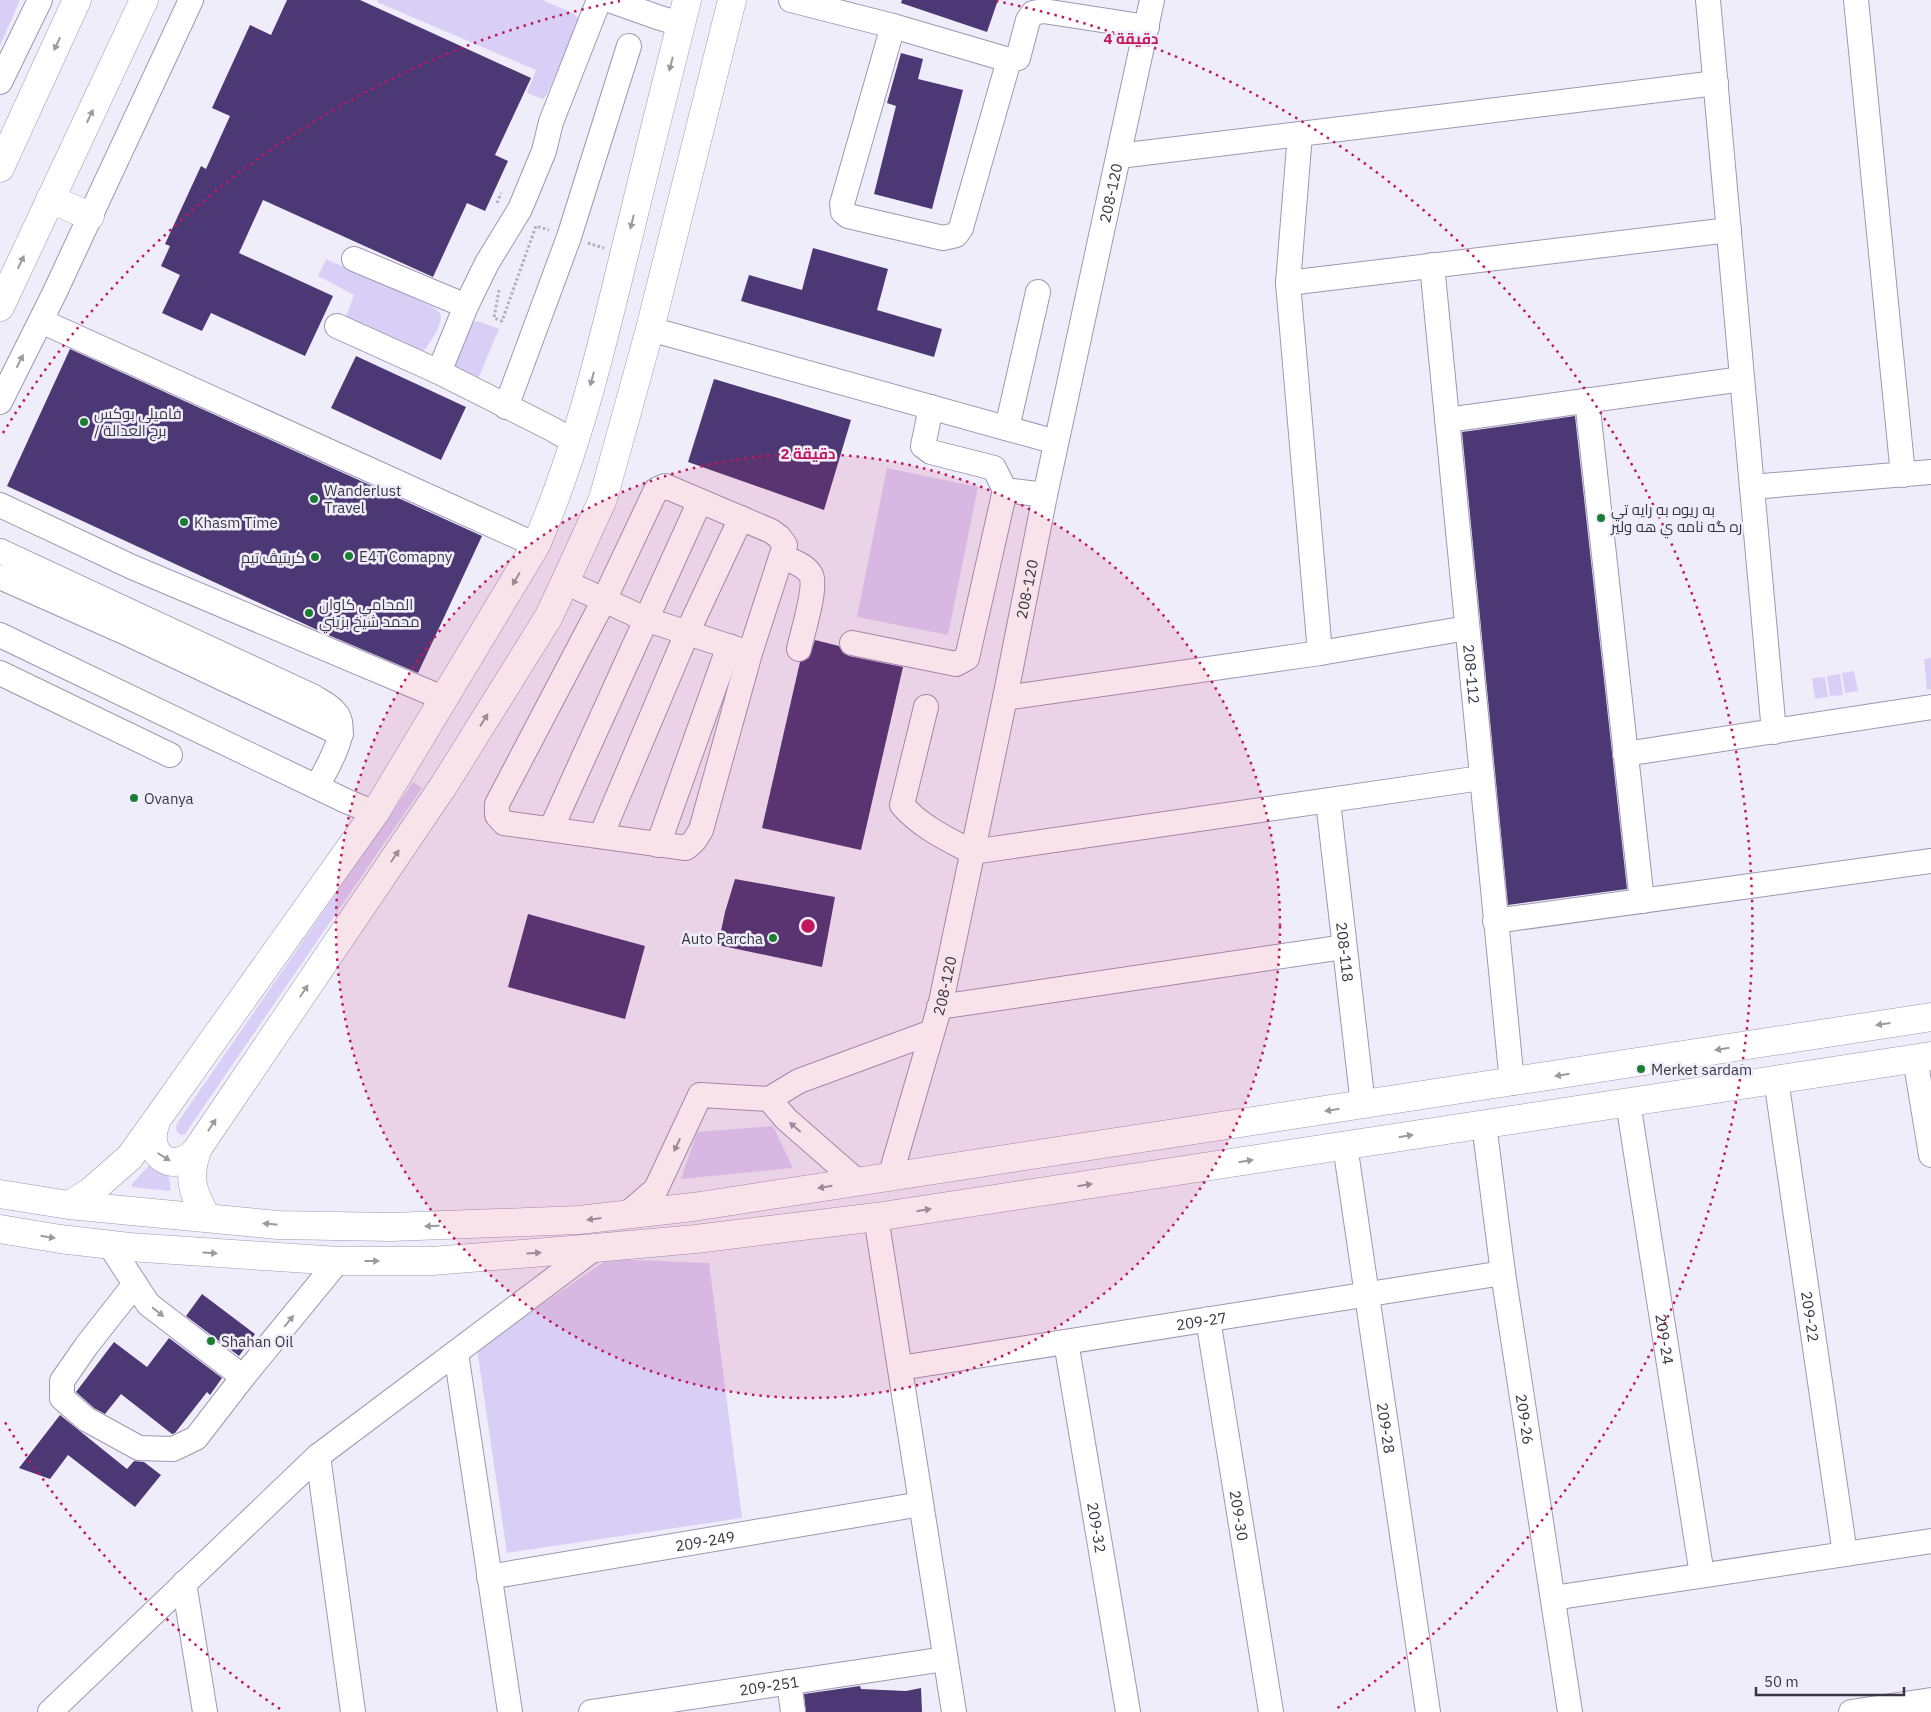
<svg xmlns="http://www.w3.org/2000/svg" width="1931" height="1712" font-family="'IBM Plex Sans',Cairo,sans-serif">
<rect width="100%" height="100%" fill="#f0edfa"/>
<path fill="#d9cff6" d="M0,0H20L0,46Z
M378,0H542L571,12L578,18L577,27L547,94L543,99L527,93L536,70L377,2Z
M326,259L433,307C436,310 440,312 441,316C442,325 430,344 424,350H416L345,319L354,295L318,276Z
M478,321L499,329L479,377L456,369L453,365L469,324Z
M887,468L978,487L948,635L857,617Z
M1931,658V689L1927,690L1924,659Z
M1854,671L1858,691L1845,693L1842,673Z
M1840,674L1843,695L1830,696L1827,676Z
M1825,677L1828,697L1815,699L1812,678Z
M413,782L422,788L185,1134L182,1135L177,1132L176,1126L180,1119Z
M773,1126L793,1168L681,1179L697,1132Z
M152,1162L167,1168L171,1190L169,1191L132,1187V1184Z
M608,1259L709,1263L742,1518L507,1553L477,1349Z"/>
<path fill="#4c3874" d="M287,0H360L531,78L495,155L508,161L485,211L467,203L433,277L263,200L239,253L333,296L305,356L211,313L202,331L162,313L180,275L161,266L170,246L165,244L201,166L206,169L230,116L212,108L250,25L271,35Z
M902,0H998L987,32L901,3Z
M901,53L923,59L918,79L963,90L932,209L874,194L896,106L887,103Z
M813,248L888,269L877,310L942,329L934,357L741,301L749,275L802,290Z
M70,349L482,536L418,673L326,634L7,486Z
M356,356L466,407L441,460L331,408Z
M714,379L851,420L824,510L688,462Z
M1575,416L1627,889L1508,905L1462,432Z
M815,640L839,646L843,653L849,656L903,667L861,850L762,828L800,662L809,658Z
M735,879L835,897L822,967L718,945L725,912Z
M528,914L645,946L625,1019L508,987Z
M202,1294L255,1334L239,1356L186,1316Z
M169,1338L222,1378L210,1395L207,1392L175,1433L172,1434L121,1394L105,1414L94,1408L76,1392L114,1342L147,1367Z
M60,1415L127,1469L134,1461L144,1462L161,1475L135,1507L68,1455L50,1479L19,1468Z
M860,1686L861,1689L906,1691L921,1688L922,1712H806L804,1694Z"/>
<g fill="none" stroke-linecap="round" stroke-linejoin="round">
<g stroke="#9e97b4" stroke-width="26">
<g id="minor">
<path d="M609,0L660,18L681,24"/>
<path d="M791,0L893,26L1009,60L1018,58L1028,20L1033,13L1043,11L1147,27"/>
<path d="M1708,0L1774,732"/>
<path d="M1856,0L1903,475"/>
<path d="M893,26L842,204L843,212L848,216L943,238L956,235L961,228L1009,60"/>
<path d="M0,82L40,0"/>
<path d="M1300,134L1288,283L1320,653"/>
<path d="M1119,156L1716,83"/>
<path d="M354,259L466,306"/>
<path id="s1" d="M1432,265L1512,1083"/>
<path d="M1288,283L1729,230"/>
<path d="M41,321L536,545"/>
<path d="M337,326L439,372L552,429L575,442"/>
<path d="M650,329L1056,442"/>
<path d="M439,372L466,306L487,263L520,209L544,151L551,122L599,0"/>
<path d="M1587,400L1642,901"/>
<path d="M0,402L54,294L191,0"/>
<path d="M506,407L569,237L629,46"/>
<path d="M931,407L923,446L931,452L994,468L1005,490L1045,495"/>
<path d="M1447,420L1742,379"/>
<path d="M1007,428L1038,292"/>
<path d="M665,486L771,531L779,537L785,545L750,653L701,830L694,841L686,848L504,823L497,815V804L604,600L656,490Z"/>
<path d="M1752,487L1931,472"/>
<path d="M0,505L132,567L445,699"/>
<path d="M0,551L314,697C320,701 329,705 334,711C353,729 326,768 317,787"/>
<path d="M782,556C791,561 806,565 811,575C817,588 802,634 799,649"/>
<path d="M0,577L122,631L341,734"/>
<path d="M565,582L645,619L743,651"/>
<path d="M0,635L346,801L375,813"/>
<path d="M852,643L956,664L967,658L1005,490"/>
<path d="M0,673L170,755"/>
<path d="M1005,698L1320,653L1467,628"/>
<path d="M926,707L902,805C921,827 947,839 972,852L1481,778"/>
<path d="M1625,754L1931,707"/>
<path id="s2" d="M1328,801L1363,1105"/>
<path d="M551,829L700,501"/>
<path d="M601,836L687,633L741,518"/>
<path d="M658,845L729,646"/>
<path d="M1495,921L1931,861"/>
<path d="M939,1007L1344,947"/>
<path d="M1915,1058L1931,1155"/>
<path id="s3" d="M1776,1079L1845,1554"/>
<path d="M769,1099L799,1081L932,1032"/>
<path id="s4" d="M1628,1102L1702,1575"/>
<path id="s5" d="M1484,1124L1503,1273L1570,1712"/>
<path id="s6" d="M1345,1145L1428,1712"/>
<path id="s7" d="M890,1177L941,1002L1005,698L1045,495L1152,0"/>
<path d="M626,1215L656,1189L700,1095L769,1099L786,1119L858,1182"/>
<path d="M876,1217L954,1712"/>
<path d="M109,1244L148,1304L243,1377L338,1261"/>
<path d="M135,1284L87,1345L62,1381V1398L86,1419L139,1448L173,1449L196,1438L243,1377"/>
<path id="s8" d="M1208,1319L1271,1712"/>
<path id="s9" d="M1066,1342L1128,1712"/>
<path d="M456,1353L510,1712"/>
<path id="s10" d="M900,1368L1503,1273"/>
<path d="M318,1456L353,1712"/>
<path id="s11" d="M489,1577L921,1504"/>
<path d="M184,1583L205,1712"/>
<path d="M1553,1598L1931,1541"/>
<path d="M789,1682L793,1712"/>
<path d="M50,1712L318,1456L595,1248"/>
<path id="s12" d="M591,1712L945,1659"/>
<path d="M1851,1712L1931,1700"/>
</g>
</g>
<g stroke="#9e97b4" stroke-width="29">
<path id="major" d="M156,1122C142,1157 177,1177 198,1148
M0,1194L69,1205L278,1225L391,1227L579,1220L693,1207L1931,1017
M69,1205L90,1192L130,1157L375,813L536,545C577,451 601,350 625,251C645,167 666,84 687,0
M207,1218C192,1192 187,1177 198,1148L444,785L548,618L565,582L603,499L650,329L732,0
M0,1229L60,1239L129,1247L338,1261H432L595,1248L696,1239L876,1217L1931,1056"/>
</g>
<g stroke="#9e97b4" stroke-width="29">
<path id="highway" d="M0,168L77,0
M50,199L90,216
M0,307L144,0"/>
</g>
<path stroke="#b2afbb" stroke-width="3" stroke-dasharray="2.5 2.5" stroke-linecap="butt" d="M497,203L501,193
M588,243L604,248
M499,290L494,318L502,321L536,226L549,230"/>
<use href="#minor" stroke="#fff" stroke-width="24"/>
<use href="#major" stroke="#fff" stroke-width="28"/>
<use href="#highway" stroke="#fff" stroke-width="28"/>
</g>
<defs><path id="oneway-solid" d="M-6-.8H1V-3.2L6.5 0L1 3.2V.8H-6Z" transform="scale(1.25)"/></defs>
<g fill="#9c9aa0">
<use href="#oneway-solid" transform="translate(57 44) rotate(115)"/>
<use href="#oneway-solid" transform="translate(671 64) rotate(104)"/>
<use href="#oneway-solid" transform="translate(90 116) rotate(-65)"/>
<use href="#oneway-solid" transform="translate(632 222) rotate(104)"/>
<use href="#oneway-solid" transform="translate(21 262) rotate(-65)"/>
<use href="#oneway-solid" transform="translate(20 361) rotate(-63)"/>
<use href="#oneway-solid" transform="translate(592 379) rotate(105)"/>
<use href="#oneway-solid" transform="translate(516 579) rotate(121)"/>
<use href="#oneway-solid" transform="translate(484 720) rotate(-58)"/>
<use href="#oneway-solid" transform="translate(395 856) rotate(-56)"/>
<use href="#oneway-solid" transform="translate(304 991) rotate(-56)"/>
<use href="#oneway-solid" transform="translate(1883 1024) rotate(172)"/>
<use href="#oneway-solid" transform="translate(1722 1049) rotate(171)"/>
<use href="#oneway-solid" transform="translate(1562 1075) rotate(171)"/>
<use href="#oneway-solid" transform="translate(1332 1110) rotate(171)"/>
<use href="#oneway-solid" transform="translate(212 1125) rotate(-57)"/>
<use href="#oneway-solid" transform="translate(795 1127) rotate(-139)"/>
<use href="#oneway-solid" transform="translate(1406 1136) rotate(-9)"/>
<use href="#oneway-solid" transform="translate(677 1145) rotate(115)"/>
<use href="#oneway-solid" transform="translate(164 1157) rotate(32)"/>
<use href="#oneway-solid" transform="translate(1246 1161) rotate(-9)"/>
<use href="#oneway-solid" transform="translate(1085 1185) rotate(-9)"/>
<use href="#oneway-solid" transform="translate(825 1187) rotate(171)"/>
<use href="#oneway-solid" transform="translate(924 1210) rotate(-9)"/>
<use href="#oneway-solid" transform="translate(594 1219) rotate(173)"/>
<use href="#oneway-solid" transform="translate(270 1224) rotate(-174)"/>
<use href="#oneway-solid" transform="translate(432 1226) rotate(178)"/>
<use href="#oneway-solid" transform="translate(48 1237) rotate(9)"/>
<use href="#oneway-solid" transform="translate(210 1253) rotate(4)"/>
<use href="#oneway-solid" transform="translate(534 1253) rotate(-4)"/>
<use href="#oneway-solid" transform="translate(372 1261)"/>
<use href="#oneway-solid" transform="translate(158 1312) rotate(38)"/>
<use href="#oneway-solid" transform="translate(289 1321) rotate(-51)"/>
</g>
<circle cx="808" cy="926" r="472" fill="#c2185b" fill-opacity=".12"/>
<g fill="none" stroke="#c2185b" stroke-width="2.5" stroke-dasharray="2.5 5">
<circle cx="808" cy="926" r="472"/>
<path d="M280 1709A944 944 0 0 1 3 1419M3 433A944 944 0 0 1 620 1M996 1A944 944 0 0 1 1336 1709"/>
</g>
<g fill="#1a7e31" stroke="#f0edfa" stroke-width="2">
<circle cx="84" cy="422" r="5"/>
<circle cx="314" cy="499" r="5"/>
<circle cx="1601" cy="518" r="5"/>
<circle cx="184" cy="522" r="5"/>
<circle cx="349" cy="556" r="5"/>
<circle cx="315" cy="557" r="5"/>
<circle cx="309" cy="613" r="5"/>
<circle cx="134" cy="798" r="5"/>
<circle cx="773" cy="938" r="5"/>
<circle cx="1641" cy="1069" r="5"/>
<circle cx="211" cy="1341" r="5"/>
</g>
<g text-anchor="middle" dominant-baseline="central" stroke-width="5" stroke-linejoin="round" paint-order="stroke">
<g font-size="15" fill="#393642" stroke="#f0edfa">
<text stroke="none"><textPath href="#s7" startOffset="1009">208-120</textPath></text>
<text stroke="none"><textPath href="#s7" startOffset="604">208-120</textPath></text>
<text stroke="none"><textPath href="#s1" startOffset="411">208-112</textPath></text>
<text stroke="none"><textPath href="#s2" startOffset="152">208-118</textPath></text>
<text stroke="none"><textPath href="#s7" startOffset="199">208-120</textPath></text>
<text stroke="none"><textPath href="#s3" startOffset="240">209-22</textPath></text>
<text stroke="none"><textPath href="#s10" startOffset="305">209-27</textPath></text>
<text stroke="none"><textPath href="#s4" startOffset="240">209-24</textPath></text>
<text stroke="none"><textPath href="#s5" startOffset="298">209-26</textPath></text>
<text stroke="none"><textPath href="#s6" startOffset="286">209-28</textPath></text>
<text stroke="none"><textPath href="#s8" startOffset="199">209-30</textPath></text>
<text stroke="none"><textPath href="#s9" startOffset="188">209-32</textPath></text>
<text stroke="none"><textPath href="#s11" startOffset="219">209-249</textPath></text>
<text stroke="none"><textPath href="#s12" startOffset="180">209-251</textPath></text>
</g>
<g font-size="15" fill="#393642" stroke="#f0edfa" text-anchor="start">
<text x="94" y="413">فاميلي بوكس<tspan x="94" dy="17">/ برج العدالة</tspan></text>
<text x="324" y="490">Wanderlust<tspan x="324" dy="17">Travel</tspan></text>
<text x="1611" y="509">به ريوه به رايه تي<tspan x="1611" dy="17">ره گه نامه ي هه ولير</tspan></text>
<text x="194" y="522">Khasm Time</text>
<text x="359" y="556">E4T Comapny</text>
<text x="305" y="557" text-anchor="end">کریتیڤ تیم</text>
<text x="319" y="604">المحامي كاوان<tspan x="319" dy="17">محمد شيخ بزيني</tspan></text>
<text x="144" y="798">Ovanya</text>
<text x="763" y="938" text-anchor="end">Auto Parcha</text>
<text x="1651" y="1069">Merket sardam</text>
<text x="221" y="1341">Shahan Oil</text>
</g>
</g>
<circle cx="808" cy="926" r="8" fill="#c2185b" stroke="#f0edfa" stroke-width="2.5"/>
<g font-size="15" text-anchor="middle" font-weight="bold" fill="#c2185b" stroke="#f0edfa" stroke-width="5" stroke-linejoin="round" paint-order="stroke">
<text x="1131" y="44">4 دقيقة</text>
<text x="808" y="459">2 دقيقة</text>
</g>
<path d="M1756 1687v8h148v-8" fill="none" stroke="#393642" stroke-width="2.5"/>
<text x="1764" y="1687" font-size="15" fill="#393642" stroke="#f0edfa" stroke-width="4" paint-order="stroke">50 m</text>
</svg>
